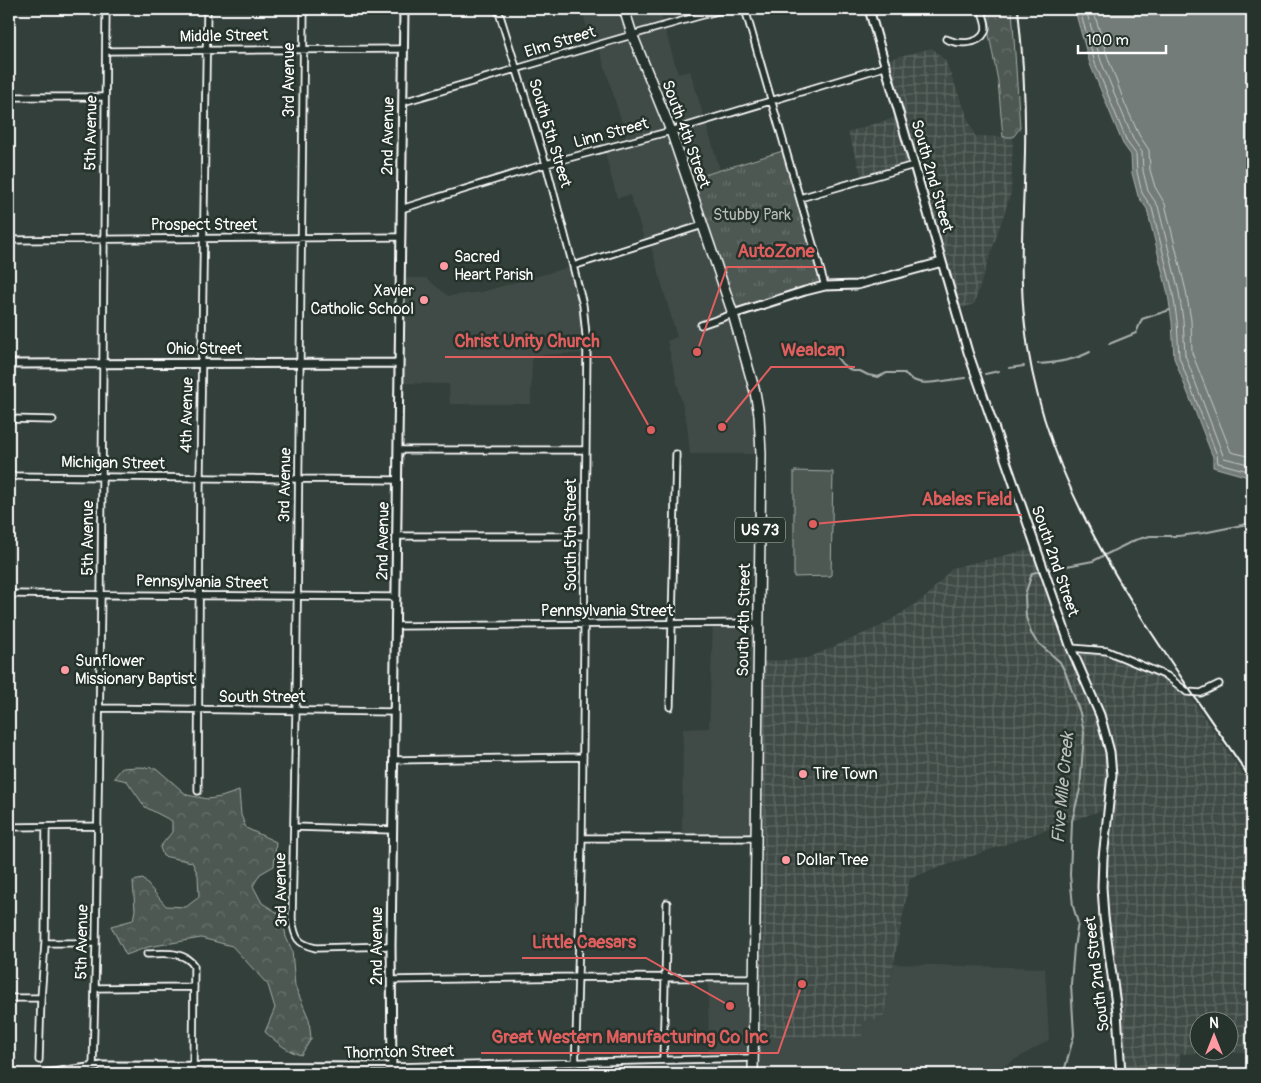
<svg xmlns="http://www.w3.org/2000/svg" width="1261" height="1083" font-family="Pangolin,sans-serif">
<defs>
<pattern id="industrial-grid" width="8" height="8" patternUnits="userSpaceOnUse" patternTransform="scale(1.25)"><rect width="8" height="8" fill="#404c47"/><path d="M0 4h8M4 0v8" fill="none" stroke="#5d6763"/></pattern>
<pattern id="forest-crowns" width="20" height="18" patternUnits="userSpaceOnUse" patternTransform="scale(1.25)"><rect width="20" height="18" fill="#4d5853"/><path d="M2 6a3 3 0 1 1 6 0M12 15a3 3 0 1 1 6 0" fill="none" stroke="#68716d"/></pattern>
<pattern id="park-tufts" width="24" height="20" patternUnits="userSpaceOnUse" patternTransform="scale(1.25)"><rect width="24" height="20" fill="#4d5853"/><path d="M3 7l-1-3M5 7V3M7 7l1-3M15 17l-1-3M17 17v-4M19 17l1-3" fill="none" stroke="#68716d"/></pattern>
</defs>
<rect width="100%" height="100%" fill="#333f3a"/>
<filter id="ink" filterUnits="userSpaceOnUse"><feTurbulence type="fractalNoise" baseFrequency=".02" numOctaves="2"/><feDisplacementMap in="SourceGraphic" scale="10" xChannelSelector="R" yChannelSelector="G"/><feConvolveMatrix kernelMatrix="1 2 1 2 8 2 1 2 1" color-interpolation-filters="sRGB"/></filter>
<g filter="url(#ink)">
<path fill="#404c47" d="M582,9H659L678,74L690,71L720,170L688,180L750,370L761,454H690L687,424L667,341L677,337L650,243L646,244L630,195L617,198L604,149L628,142L598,45L592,46Z
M573,266L583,305L587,353L532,355L531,404H450L449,384L399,383L400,278H426L448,296L482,292Z
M759,623L756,838H682L683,729L709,728L713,624Z
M894,964L1045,968L1049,1040L990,1074H671L670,1060L709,1059L708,977L754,978V1037H861L862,1021L883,1020Z
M199,1067H392V1074H198Z"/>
<path fill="url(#industrial-grid)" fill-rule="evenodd" d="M932,48L945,60L975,136L1013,137L1011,193L974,304L956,310L914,165L863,180L848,132L900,116L885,60Z
M1036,548L1071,648L1107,651L1167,676L1187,692L1252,787V1052L1180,1054V1074H1121L1104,917L1108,808L910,878L883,1020L862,1021V1037H753L758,662L808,658L883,625L926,597L952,568ZM1198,1020H1228V1050H1198Z"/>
<path fill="url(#forest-crowns)" stroke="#a6aca9" d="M984,9H1012L1020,128L1013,137H1003L998,81Z
M139,767L156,768L187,795L208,799L221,797L239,791L241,815L246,828L276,842L274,866L260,874L253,886L262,903L278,913L283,919L286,937L292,950L295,986L309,1019L311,1039L301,1055C286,1051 277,1042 265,1032L275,1008L268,985L232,946L201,938L148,947L126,955L111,926L133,920L135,910L133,881L143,879L166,906L186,907L199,897L198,875L192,862L163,856L160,847L172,832V821L145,807L127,781L114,778L122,768Z"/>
<path fill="url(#park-tufts)" stroke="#a6aca9" d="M786,150L825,286L733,314L688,180Z"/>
<path fill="#4d5853" stroke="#a6aca9" d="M794,471L833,472L831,576L794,577Z"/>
<path fill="#737b78" stroke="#abb0ae" d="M1076,9H1252V478L1213,467V457L1174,358L1172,322L1168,294L1147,209L1138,196L1132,173L1131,155L1123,144L1090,64L1077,18Z"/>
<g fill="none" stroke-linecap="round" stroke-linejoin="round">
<path stroke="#c7cac9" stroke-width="1" d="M1081,9L1082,18L1095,63L1127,142L1136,154L1137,172L1142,193L1152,208L1173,293L1177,321L1179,357L1217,455L1218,463L1252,472
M1087,9L1088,17L1101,61L1133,139L1142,152L1143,171L1148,191L1158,206L1179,292L1183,320L1185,355L1224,458L1252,465
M1095,9V16L1108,58L1125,104L1139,135L1149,150L1150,170L1155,187L1165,204L1186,291L1191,320L1192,353L1231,452L1252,457"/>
<path stroke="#abb0ae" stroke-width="2" d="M1109,344L1136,333L1142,319L1170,310
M827,345L842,364L852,371H860L868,375L878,377L887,373H904C919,391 945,379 966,378
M1038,364C1055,363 1075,360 1090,352
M1009,368L1024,366
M985,374L999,371
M1046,570L1093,561L1135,540L1150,536H1178L1203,533L1252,523
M1037,1074L1058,1072L1065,1068L1074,1035L1071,984L1074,947L1078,923L1073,906L1070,875L1072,821L1080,789L1084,733L1080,713L1066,674L1060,662L1036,641L1031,633L1026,617L1025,595L1032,573L1042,571"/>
<g stroke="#fff" stroke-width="9">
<path id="minor" d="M304,9L296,710L292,919C295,938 297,944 316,948L391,946
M498,9L546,164L573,266L583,305L587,345L582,838L575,1074
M745,9L825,286
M946,39C957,44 978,46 985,32C988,26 983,15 981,9
M106,51L403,49
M9,97H105
M403,102C511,71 617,38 725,9
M800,198L914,165
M401,209L546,164L671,131L887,66
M9,240L400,237
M573,266L703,225
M701,325L733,314
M9,419L53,420
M398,450H586
M9,476L398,480
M397,536H585
M9,594L395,597
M395,626L759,623
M1071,648L1107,651L1167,676L1187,692L1201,693L1219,684
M670,707L676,454
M99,708L394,712
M394,760L583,757
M198,791L200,477L207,9
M9,827L98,826
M294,827L392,830
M582,838H756
M45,943H96
M147,954C163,954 184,950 194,966L193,1067
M391,980L579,977L754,978
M95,988L194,987
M9,998H41
M39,1060L41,998L45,943L46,827
M663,1060L667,903
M93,1067L96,943L101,594L106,9
M392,1067L753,1058
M198,1074L199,1067"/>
</g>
<g stroke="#fff" stroke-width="11">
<path id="tertiary" d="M869,9L968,352L1071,648L1100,715L1105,733L1110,752L1112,775L1103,858L1102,887L1104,917L1117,1012L1121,1074
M733,314L805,291L825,286L857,285L942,262
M9,364L399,363
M46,1074L102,1066L392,1067
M392,1074L391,946L404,9"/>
</g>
<g stroke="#fff" stroke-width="12">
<path id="trunk" d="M624,9L632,34L671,131L733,314L755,392L759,415L761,454L753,1074"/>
</g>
<use href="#minor" stroke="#26332d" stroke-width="5.5"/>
<use href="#tertiary" stroke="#26332d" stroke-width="7"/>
<use href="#trunk" stroke="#26332d" stroke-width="9"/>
<path stroke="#fff" stroke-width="2" d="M1018,9C1023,56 1026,103 1025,151C1024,209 1018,268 1025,326C1043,499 1159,641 1252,781"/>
</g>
</g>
<g fill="#ff9aa2" stroke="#26332d" stroke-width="2">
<circle cx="444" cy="266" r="5"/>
<circle cx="424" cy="300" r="5"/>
<circle cx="65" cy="670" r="5"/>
<circle cx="803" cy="774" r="5"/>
<circle cx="786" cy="860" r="5"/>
</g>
<g text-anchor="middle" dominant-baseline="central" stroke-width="5" stroke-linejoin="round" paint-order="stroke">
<rect fill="#26332d" stroke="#bec2c0" stroke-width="1" x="735" y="517.5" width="50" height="25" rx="4"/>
<g font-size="15" font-weight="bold" fill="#fff">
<text x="760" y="530">US 73</text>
</g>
<g font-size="16" fill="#fff" stroke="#26332d">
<text transform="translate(224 36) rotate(-1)">Middle Street</text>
<text transform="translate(560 42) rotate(-17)">Elm Street</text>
<text transform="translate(289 80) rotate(-90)">3rd Avenue</text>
<text transform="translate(91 133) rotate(-89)">5th Avenue</text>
<text transform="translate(550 133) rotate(73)">South 5th Street</text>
<text transform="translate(611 133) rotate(-15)">Linn Street</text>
<text transform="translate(686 134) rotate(70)">South 4th Street</text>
<text transform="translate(388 136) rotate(-89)">2nd Avenue</text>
<text transform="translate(932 176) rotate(74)">South 2nd Street</text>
<text x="204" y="225">Prospect Street</text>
<text x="204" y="349">Ohio Street</text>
<text transform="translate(187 415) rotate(-89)">4th Avenue</text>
<text transform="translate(113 463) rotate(1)">Michigan Street</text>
<text transform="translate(285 485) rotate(-89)">3rd Avenue</text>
<text transform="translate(571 535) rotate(-90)">South 5th Street</text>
<text transform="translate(88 538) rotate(-90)">5th Avenue</text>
<text transform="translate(383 541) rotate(-89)">2nd Avenue</text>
<text transform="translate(1055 561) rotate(71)">South 2nd Street</text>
<text transform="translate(202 582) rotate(1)">Pennsylvania Street</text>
<text x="607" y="611">Pennsylvania Street</text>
<text transform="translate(744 620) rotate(-89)">South 4th Street</text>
<text x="262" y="697">South Street</text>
<text transform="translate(281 890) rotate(-91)">3rd Avenue</text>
<text transform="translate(82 942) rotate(-89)">5th Avenue</text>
<text transform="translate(377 946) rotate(-90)">2nd Avenue</text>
<text transform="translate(1097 974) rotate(-97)">South 2nd Street</text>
<text transform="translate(399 1052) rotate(-1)">Thornton Street</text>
</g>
<g font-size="16" fill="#b8bcba" stroke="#26332d">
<text x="752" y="215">Stubby Park</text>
</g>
<g font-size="16" fill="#fff" stroke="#26332d" text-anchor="start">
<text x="454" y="257">Sacred<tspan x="454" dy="18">Heart Parish</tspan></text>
<text x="414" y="291" text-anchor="end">Xavier<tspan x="414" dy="18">Catholic School</tspan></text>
<text x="75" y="661">Sunflower<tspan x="75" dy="18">Missionary Baptist</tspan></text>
<text x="813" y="774">Tire Town</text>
<text x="796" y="860">Dollar Tree</text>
</g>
<g font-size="18" font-style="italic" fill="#b9bdbc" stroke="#26332d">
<text transform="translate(1063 788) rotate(-85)">Five Mile Creek</text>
</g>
</g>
<path fill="none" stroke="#e05e5e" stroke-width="2" d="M697 352L727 267H824M651 430L610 357H445M722 427L771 367H855M813 524L912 515H1022M730 1006L646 958H522M802 984L778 1053H481"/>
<g fill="#e05e5e" stroke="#26332d" stroke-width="2">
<circle cx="697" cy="352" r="5"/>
<circle cx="651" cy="430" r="5"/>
<circle cx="722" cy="427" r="5"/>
<circle cx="813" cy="524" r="5"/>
<circle cx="730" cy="1006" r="5"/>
<circle cx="802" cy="984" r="5"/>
</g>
<g font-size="18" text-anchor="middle" font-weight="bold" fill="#e05e5e" stroke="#26332d" stroke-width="5" stroke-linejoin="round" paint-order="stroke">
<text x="776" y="257">AutoZone</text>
<text x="527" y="347">Christ Unity Church</text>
<text x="813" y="356">Wealcan</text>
<text x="967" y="505">Abeles Field</text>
<text x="584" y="948">Little Caesars</text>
<text x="630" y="1043">Great Western Manufacturing Co Inc</text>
</g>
<rect width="1261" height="1083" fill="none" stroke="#26332d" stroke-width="30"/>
<rect x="15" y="15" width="1231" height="1053" fill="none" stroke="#fff" stroke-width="2" filter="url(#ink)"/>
<g transform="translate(1214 1036)"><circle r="24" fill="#26332d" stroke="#7d8581"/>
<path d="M0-4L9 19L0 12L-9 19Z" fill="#ff9aa2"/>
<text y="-8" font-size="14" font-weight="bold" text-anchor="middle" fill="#ffffff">N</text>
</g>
<path d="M1078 45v8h88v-8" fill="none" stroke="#ffffff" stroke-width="2.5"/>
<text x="1086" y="45" font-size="15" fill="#ffffff" stroke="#26332d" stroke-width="4" paint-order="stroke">100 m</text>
</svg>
